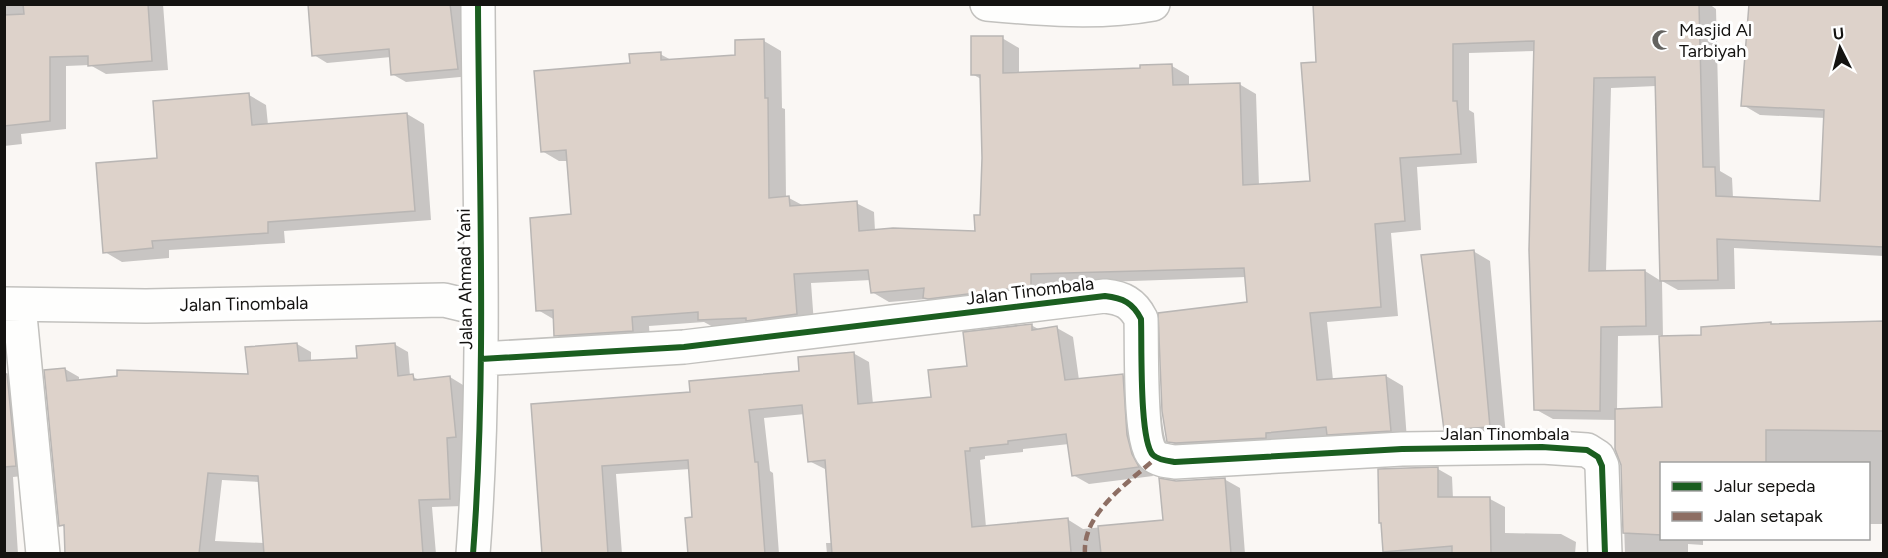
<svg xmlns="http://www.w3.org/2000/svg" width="1888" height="558" font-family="Figtree,sans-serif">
<rect width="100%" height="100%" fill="#faf7f4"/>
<path fill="#0003" fill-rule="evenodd" d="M4,4H163L168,70L106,74L90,65L66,66V129L21,134L22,144L4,146Z
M309,4H463L471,76L406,82L392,74L391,57L327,63L314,55Z
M1315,4H1709L1716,9L1720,171L1732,178L1733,198L1822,202L1826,118L1760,115L1743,105L1884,4V256L1734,248L1735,289L1678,290L1662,281L1663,338L1703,336L1773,325L1884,322V524H1868V464H1662V538H1703V545L1688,544V554H1625L1622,465L1617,420L1553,419L1535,409L1536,51L1469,53V110L1474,113L1477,163L1417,167L1421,230L1391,233L1398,316L1327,322L1333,380L1386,376L1403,386L1407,440L1183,449L1169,441L1248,303L1246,277L1048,284V295L942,307L927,299L889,302L872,292L871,280L811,283L814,324L717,329L704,322L649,326L650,340L573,345L556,335L555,320L538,310L573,216L569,161H559L542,151L631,65L660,54L673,61L737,57L736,42L764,41L781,51L782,108L785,109L786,198H789L804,206L856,203L874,212L875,231L976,233L981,216L983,158L981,79L972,74L1002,38L1019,48V73L1142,69L1172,66L1189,76V86L1239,84L1256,94L1259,186L1311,183L1317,63ZM1656,86L1661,281L1645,271L1606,272L1611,88ZM1661,335L1664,409L1617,410L1618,336Z
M249,95L266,105L268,125L407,114L424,124L431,220L284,231L285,243L169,250V258L122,262L105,252L158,159Z
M1473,251L1490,261L1506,436L1462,438L1446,429Z
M1031,325L1040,330L1057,328L1073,337L1079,380L1123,376L1138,385L1147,464L1153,476L1089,484L1073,475L1069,444L1023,449V452L985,456V459L980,460L986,527L1067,519L1083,529L1164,521L1176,482L1224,479L1240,488L1245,554H827L826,543H833L827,470L809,461L805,414L764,418L770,471L773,473L779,554H689L693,518L690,469L616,474L622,554H543L533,405L692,394L801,372L853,353L869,362L873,404L932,398L969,368Z
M297,344L311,352V362L359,359L394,344L408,352L410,376L420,380L450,377L463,385L470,445L461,446L463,506L432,507L436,554H66V528L61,525L65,369L79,377V381L249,375ZM222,480L260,482L264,543L215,541Z
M6,375L23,385L32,475L13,477L18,554H4V376Z
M1438,469L1452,477L1453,499H1490L1505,507V533L1561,534L1576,542L1575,554H1389L1384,551Z"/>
<path fill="#ddd2ca" stroke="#b9b6b4" stroke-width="1.5" d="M23,4H148L152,61L88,66V56L50,57V121L4,126V15L24,14Z
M308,4H450L458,69L391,75L389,49L312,56Z
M1313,4H1699L1703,167H1715L1716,196L1820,201L1824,110L1741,106L1749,4H1884V247L1717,239L1718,280L1660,281L1655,77L1594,78L1589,271L1645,270L1646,326L1601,327L1600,411L1534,410L1529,250L1534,41L1453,44V101H1457L1461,154L1400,158L1405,221L1375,224L1381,307L1310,313L1317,380L1386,375L1391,431L1327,435L1326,427L1266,433V438L1176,443L1167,442L1162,411L1158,313L1247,302L1244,268L1031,274V286L928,299L923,298L924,288L871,293L868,270L794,274L797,314L746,321V318L698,320V312L632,317L633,331L554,336L553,310L536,311L530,218L571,214L566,150L541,152L534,71L630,63L629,54L661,52V60L735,55V40L764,39L765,98H768L769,198L789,196L790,206L857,201L859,231L893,228L975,231L974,215H980L982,158L980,75H971V36H1003V73L1140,68V65L1172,64L1173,85L1240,83L1243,185L1310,181L1301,63L1316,62Z
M249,93L252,125L407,113L415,211L268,222V233L152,241L153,248L103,253L96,163L157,158L153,101Z
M1474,250L1490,427L1444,430L1421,255Z
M1884,321V431L1766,430V464H1662V535L1623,533L1621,465L1615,449V409L1662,407L1659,336L1701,335V327L1771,322V324Z
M1032,324V330L1057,326L1065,380L1123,374L1127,435L1132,454L1139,467L1072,476L1066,434L1008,441V444L970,448V451H965L972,527L1068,518L1071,552L832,554L825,460L808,462L802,405L749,410L755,462H758L765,554H688L685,518L692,517L688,460L602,466L608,554H542L531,404L690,392L689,381L799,371L798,357L854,352L858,404L931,397L928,370L967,366L963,332Z
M297,343L299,361L357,358L356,346L395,343L398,376L413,374L414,380L450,376L456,437L447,438L450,499L419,500L423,554H264L258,476L208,473L199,554H65L64,525L59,526L44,370L65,368L67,381L117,376V370L248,374L245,347Z
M4,374H7L16,466L4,467Z
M1438,467V497H1490L1491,554H1452V546L1383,552L1381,523H1379L1378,469Z
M1159,478L1176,481L1225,478L1231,554H1101L1098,526L1163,520Z"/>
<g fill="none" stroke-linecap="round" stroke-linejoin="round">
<g stroke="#c2c1be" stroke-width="36">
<path id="minor" d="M987,4C1042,9 1099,14 1153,4
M4,304L146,306L444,300L469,306L480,315
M19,305L43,554
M481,359L684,347L1105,296C1123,298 1133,303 1141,319C1142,343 1139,441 1153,455C1158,460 1168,461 1175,462L1402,449L1542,447L1587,450L1598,457L1602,466L1605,554
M473,554C487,371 479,187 478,4"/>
</g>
<use href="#minor" stroke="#fefefd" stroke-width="33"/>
<path stroke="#8d6e63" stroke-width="4.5" stroke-dasharray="9 4.5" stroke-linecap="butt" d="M1085,554C1082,512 1130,482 1157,457"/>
<g stroke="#fff" stroke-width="10">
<path id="cycleway" d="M481,359L684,347L1105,296C1123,298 1133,303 1141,319C1142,343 1139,441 1153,455C1158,460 1168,461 1175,462L1402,449L1542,447L1587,450L1598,457L1602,466L1605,554
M473,554C487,371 479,187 478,4"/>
</g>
<use href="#cycleway" stroke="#1b5e20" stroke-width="6"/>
</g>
<defs>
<g id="mosque-bare" transform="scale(1.62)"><path d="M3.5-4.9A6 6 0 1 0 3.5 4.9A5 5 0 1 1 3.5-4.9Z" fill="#646360" stroke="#fff" stroke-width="2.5" paint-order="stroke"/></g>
</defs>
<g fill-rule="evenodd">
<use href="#mosque-bare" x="1662" y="40"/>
</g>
<g text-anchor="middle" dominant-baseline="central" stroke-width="6" stroke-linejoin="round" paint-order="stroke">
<g font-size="18" fill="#141311" stroke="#fff" text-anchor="start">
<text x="1679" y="30">Masjid Al<tspan x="1679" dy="21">Tarbiyah</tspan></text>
</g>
<g font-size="18" fill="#141311" stroke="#fff">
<text transform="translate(465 279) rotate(-91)">Jalan Ahmad Yani</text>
<text transform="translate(1030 291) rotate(-7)">Jalan Tinombala</text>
<text transform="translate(244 304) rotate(-1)">Jalan Tinombala</text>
<text x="1505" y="434">Jalan Tinombala</text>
</g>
</g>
<rect width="1888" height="558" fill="none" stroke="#141311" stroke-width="12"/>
<rect x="1660" y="462" width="210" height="78" fill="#ffffff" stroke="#a1a1a0" stroke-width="1.5"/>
<rect x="1672" y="482" width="30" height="9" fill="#1b5e20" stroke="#a1a1a0" stroke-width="1.5"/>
<text x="1714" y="492" font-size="18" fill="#141311">Jalur sepeda</text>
<rect x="1672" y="512" width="30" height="9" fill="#8d6e63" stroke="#a1a1a0" stroke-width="1.5"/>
<text x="1714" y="522" font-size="18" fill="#141311">Jalan setapak</text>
<g transform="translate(1840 48) rotate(354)" stroke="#ffffff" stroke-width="4.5" paint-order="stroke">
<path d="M0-4.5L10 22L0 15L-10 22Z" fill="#141311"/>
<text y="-9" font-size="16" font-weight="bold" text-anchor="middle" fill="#141311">U</text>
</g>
</svg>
